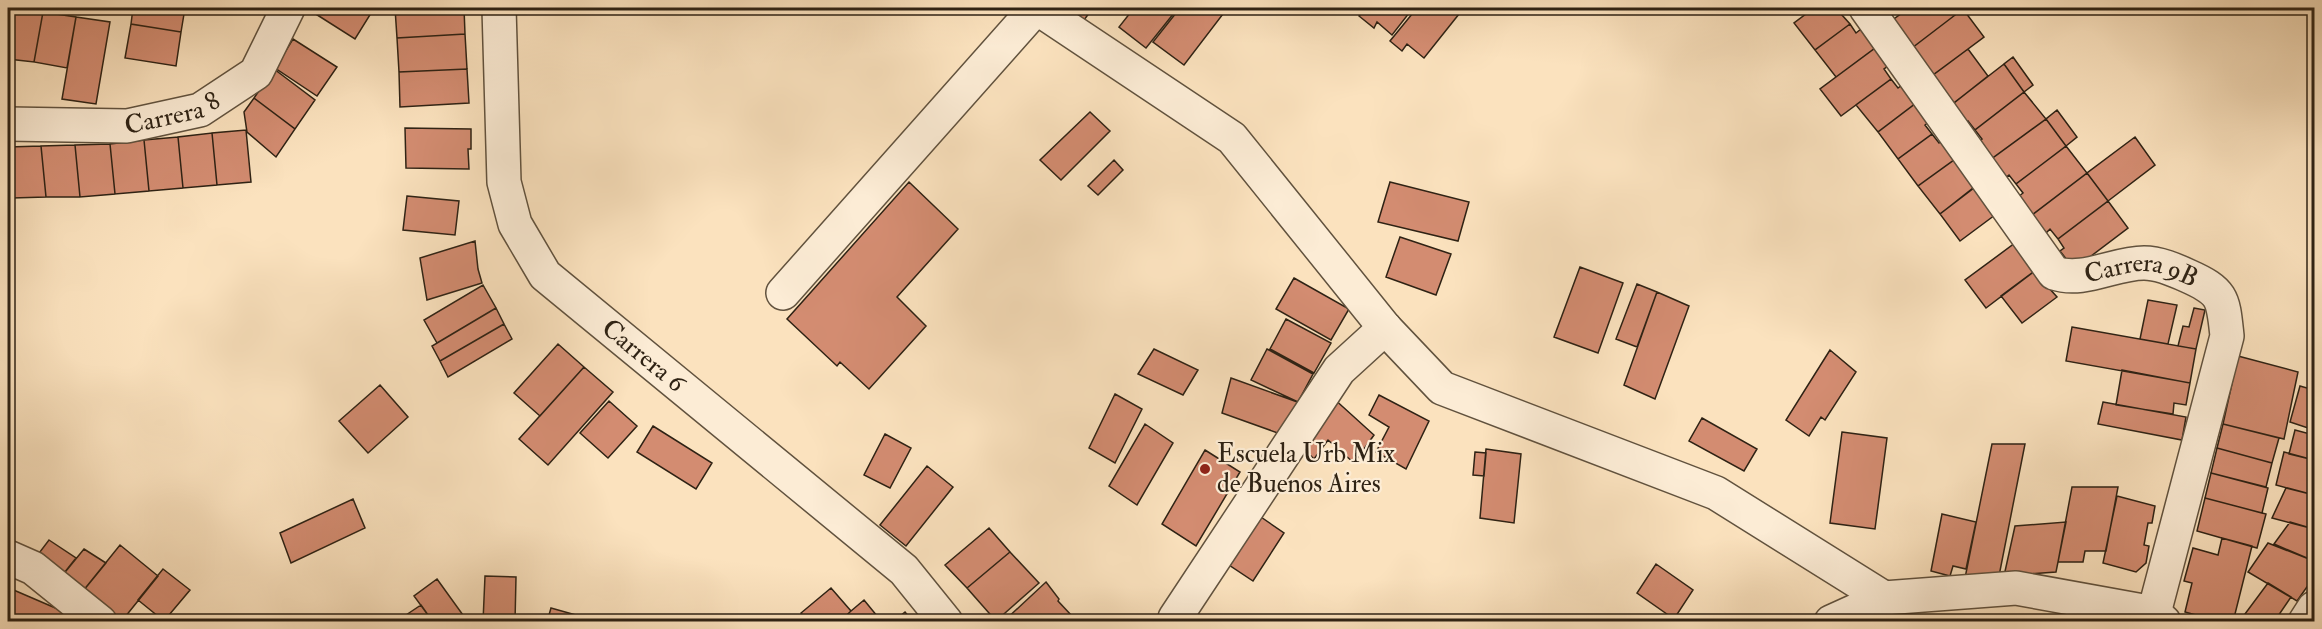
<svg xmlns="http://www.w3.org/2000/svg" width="2322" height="629" font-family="'IM FELL Double Pica',serif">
<rect width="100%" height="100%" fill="#fbe2be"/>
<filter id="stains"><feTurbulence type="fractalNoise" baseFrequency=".00333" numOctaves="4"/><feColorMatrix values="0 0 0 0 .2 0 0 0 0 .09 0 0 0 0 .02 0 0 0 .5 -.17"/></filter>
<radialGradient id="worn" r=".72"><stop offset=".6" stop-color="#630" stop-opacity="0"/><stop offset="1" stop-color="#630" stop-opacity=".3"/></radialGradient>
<path fill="#d38c71" stroke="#2e2214" stroke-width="1.5" d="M9,8L43,12L34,62L8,59Z
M133,8H185L181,32L131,24Z
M314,8H370L373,10L355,39L311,11Z
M395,8H464L465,34L397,38Z
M1067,8H1093L1084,20Z
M1134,8H1178L1146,48L1119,27Z
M1180,8H1214L1223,14L1184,65L1153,42Z
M1366,8H1413L1392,35L1377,22L1374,28L1359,16Z
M1417,8H1452L1459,14L1424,58L1407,44L1402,51L1390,41Z
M1814,8H1844L1847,11L1842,15L1850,24L1815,50L1794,23Z
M1909,8H1961L1963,9L1908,51L1887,24Z
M1963,9L1984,37L1933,75L1908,51Z
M43,12L76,17L67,68L34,62Z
M76,17L110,22L96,104L62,99Z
M131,24L181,32L176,66L125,58Z
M1850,24L1856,33L1861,29L1875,48L1836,77L1815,50Z
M465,34L467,69L399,72L397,38Z
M293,39L337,67L317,96L275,68Z
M1875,48L1888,66L1884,69L1891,79L1841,116L1820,89Z
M1968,49L1988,76L1950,106L1933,75Z
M2013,57L2033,85L2024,92L2004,64Z
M2004,64L2024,92L1975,130L1968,121L1963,124L1950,106Z
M274,69L315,100L295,129L254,98Z
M467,69L469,103L400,107L399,72Z
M1891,79L1898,88L1902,85L1916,103L1878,132L1856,105Z
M2024,92L2046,119L1990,160L1977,142L1982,139L1975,130Z
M254,98L295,129L276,157L247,132L244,112Z
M1916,103L1930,121L1925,125L1932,134L1898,159L1878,132Z
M2057,110L2077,137L2066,146L2046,119Z
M1090,112L1110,131L1061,180L1040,160Z
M2046,119L2066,146L2016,184L2009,175L2004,179L1990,160Z
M405,128L471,129V149H468L469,169L406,168Z
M246,130L251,182L217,185L212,133Z
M212,133L217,185L183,188L178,137Z
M1932,134L1939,143L1944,139L1958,157L1918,186L1898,159Z
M178,137L183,188L149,191L144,140Z
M2135,137L2155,165L2108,201L2087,173Z
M144,140L149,191L115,194L110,144Z
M110,144L115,194L80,197L75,145Z
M75,145L80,197H46L41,146Z
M41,146L46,197L12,198L8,147Z
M2066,146L2087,173L2032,215L2018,197L2023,193L2016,184Z
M1958,157L1978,184L1940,214L1918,186Z
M1114,160L1123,170L1098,195L1088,186Z
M2087,173L2108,201L2058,239L2050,229L2046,233L2032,215Z
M909,182L958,229L897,297L926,326L869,389L840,362L837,366L787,319Z
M1390,182L1469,202L1458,241L1378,222Z
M1974,188L1999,212L1960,241L1940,214Z
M407,196L459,201L455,235L403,230Z
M2108,201L2128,228L2074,269L2060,251L2064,248L2058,239Z
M1400,237L1451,254L1436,295L1386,277Z
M475,241L478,269L482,283L427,300L420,258Z
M2015,243L2040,267L1986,308L1965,280Z
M1580,267L1623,283L1598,353L1554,337Z
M2040,267L2049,288L2057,297L2022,323L2001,296Z
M1294,278L1349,309L1331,340L1276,309Z
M1637,284L1657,292L1637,347L1616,339Z
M483,285L496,308L437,343L424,320Z
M1657,292L1689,306L1655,399L1624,385Z
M2148,300L2177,305L2168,344L2140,339Z
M496,308L504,324L440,361L432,346Z
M2194,308L2205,310L2196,349L2178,346L2183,326L2189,327Z
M1286,319L1331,343L1314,373L1270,349Z
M504,324L512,339L448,377L440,361Z
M2072,327L2196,349L2190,383L2066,361Z
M558,344L584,367L540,416L514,393Z
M1154,349L1198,370L1183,395L1138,374Z
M1267,349L1313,374L1298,402L1251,380Z
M1830,350L1856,372L1825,420L1821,417L1809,436L1786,420Z
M2238,356L2298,372L2284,439L2223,424Z
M584,367L613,392L548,465L519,439Z
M2122,370L2190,383L2186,405L2174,403L2173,414L2116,405Z
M1231,378L1303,404L1289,437L1222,413Z
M380,385L408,417L368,453L339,421Z
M2300,386L2314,390V430L2290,422Z
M1115,394L1142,409L1115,463L1089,448Z
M1379,395L1429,421L1406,469L1376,452L1389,427L1369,415Z
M1332,397L1374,435L1354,463L1328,440L1314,459L1298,443Z
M609,401L637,426L608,458L580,433Z
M2103,402L2186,417L2182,440L2098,424Z
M1702,418L1757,449L1744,471L1689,441Z
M1145,424L1173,443L1137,505L1109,486Z
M2223,424L2279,438L2272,463L2217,448Z
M653,426L712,463L696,489L637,452Z
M2295,430L2314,435V460L2289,454Z
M1842,432L1887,438L1875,529L1830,523Z
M885,434L911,448L890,488L864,475Z
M1992,444H2025L1999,576L1965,578Z
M2217,448L2272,463L2266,487L2211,473Z
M1486,449L1521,454L1514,523L1480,518Z
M1205,450L1240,472L1196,546L1162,524Z
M1475,452L1486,453L1484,476L1473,475Z
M2284,452L2314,460V495L2276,485Z
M927,466L953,487L906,546L880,525Z
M2211,473L2268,488L2262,513L2205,498Z
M2072,487H2118L2106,551H2085L2083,562H2058Z
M2286,488L2314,495V529L2272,518Z
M2117,496L2155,506L2152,523H2148L2144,545L2149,546L2146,563L2136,572L2103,563Z
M2205,498L2266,514L2257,548L2197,531Z
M353,499L365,528L291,563L280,533Z
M1942,514L1976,522L1966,569L1953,566L1950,576L1931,571Z
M1258,515L1284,533L1253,581L1226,563Z
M2066,522L2056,572L2004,576L2015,526Z
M2290,522L2314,529V561L2274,544Z
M989,528L1010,552L967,588L945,565Z
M2222,538L2252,546L2233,622H2221L2185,612L2192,583L2184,581L2193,548L2218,555Z
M49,540L76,558L57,582L30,565Z
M2268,543L2314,561V577L2297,601L2248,572Z
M120,545L158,576L121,622H110L79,596Z
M84,549L106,563L79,596L57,582Z
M1010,552L1039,583L996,621L967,588Z
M1656,564L1693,590L1674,619L1637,593Z
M163,569L190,590L164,621L138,600Z
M485,576L516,577L515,622H483Z
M437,579L468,622H433L414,596Z
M1046,582L1059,599L1058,601L1072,616L1066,622H1003Z
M2268,583L2291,597L2274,622H2239Z
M9,588L67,613L65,622H8Z
M831,588L851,611L839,622H808L801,613Z
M864,600L882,622H839L851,611Z
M421,605L433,622H398L397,621Z
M551,608L583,617L581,622H547Z
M905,612L913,622H893Z"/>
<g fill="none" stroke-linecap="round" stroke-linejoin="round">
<g stroke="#61523e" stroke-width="36">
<g id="minor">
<path id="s1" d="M499,8L504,182L515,224L545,275L904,570L946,622"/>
<path d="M1037,8L1232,138L1385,328L1442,388L1716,493L1884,598"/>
<path id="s2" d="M1866,8L2054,273C2084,283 2114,263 2144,263C2159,263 2175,270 2188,276C2224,292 2223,299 2227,336L2154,613"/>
<path id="s3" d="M8,124L127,126L200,110L256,73L288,8"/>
<path d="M783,293L1036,8"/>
<path d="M8,557L33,568L100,622"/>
<path d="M1175,618L1339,370L1385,328"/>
<path d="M1831,622L1884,598L2016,588L2154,613L2164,622"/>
<path d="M2305,622L2314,608"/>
</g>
</g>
<use href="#minor" stroke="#fcecd5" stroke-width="33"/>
</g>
<circle fill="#8f2418" stroke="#fcecd5" stroke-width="2" cx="1205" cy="469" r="6"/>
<g text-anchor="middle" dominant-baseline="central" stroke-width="4.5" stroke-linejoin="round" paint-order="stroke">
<g font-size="26" fill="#2e2214" stroke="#fcecd5">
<text stroke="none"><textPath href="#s3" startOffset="166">Carrera 8</textPath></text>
<text stroke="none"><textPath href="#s2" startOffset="414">Carrera 9B</textPath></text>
<text stroke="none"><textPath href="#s1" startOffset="404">Carrera 6</textPath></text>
</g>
<g font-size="26" fill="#2e2214" stroke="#fcecd5" text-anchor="start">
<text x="1217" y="454">Escuela Urb Mix<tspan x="1217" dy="30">de Buenos Aires</tspan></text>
</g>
</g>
<rect width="2322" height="629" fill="none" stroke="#fbe2be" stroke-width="30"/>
<rect x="9" y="9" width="2304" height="611" fill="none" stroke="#2e2214" stroke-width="3"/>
<rect x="15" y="15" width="2292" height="599" fill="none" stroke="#2e2214" stroke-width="1.5"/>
<rect width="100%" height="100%" filter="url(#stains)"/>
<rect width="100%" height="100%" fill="url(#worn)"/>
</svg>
